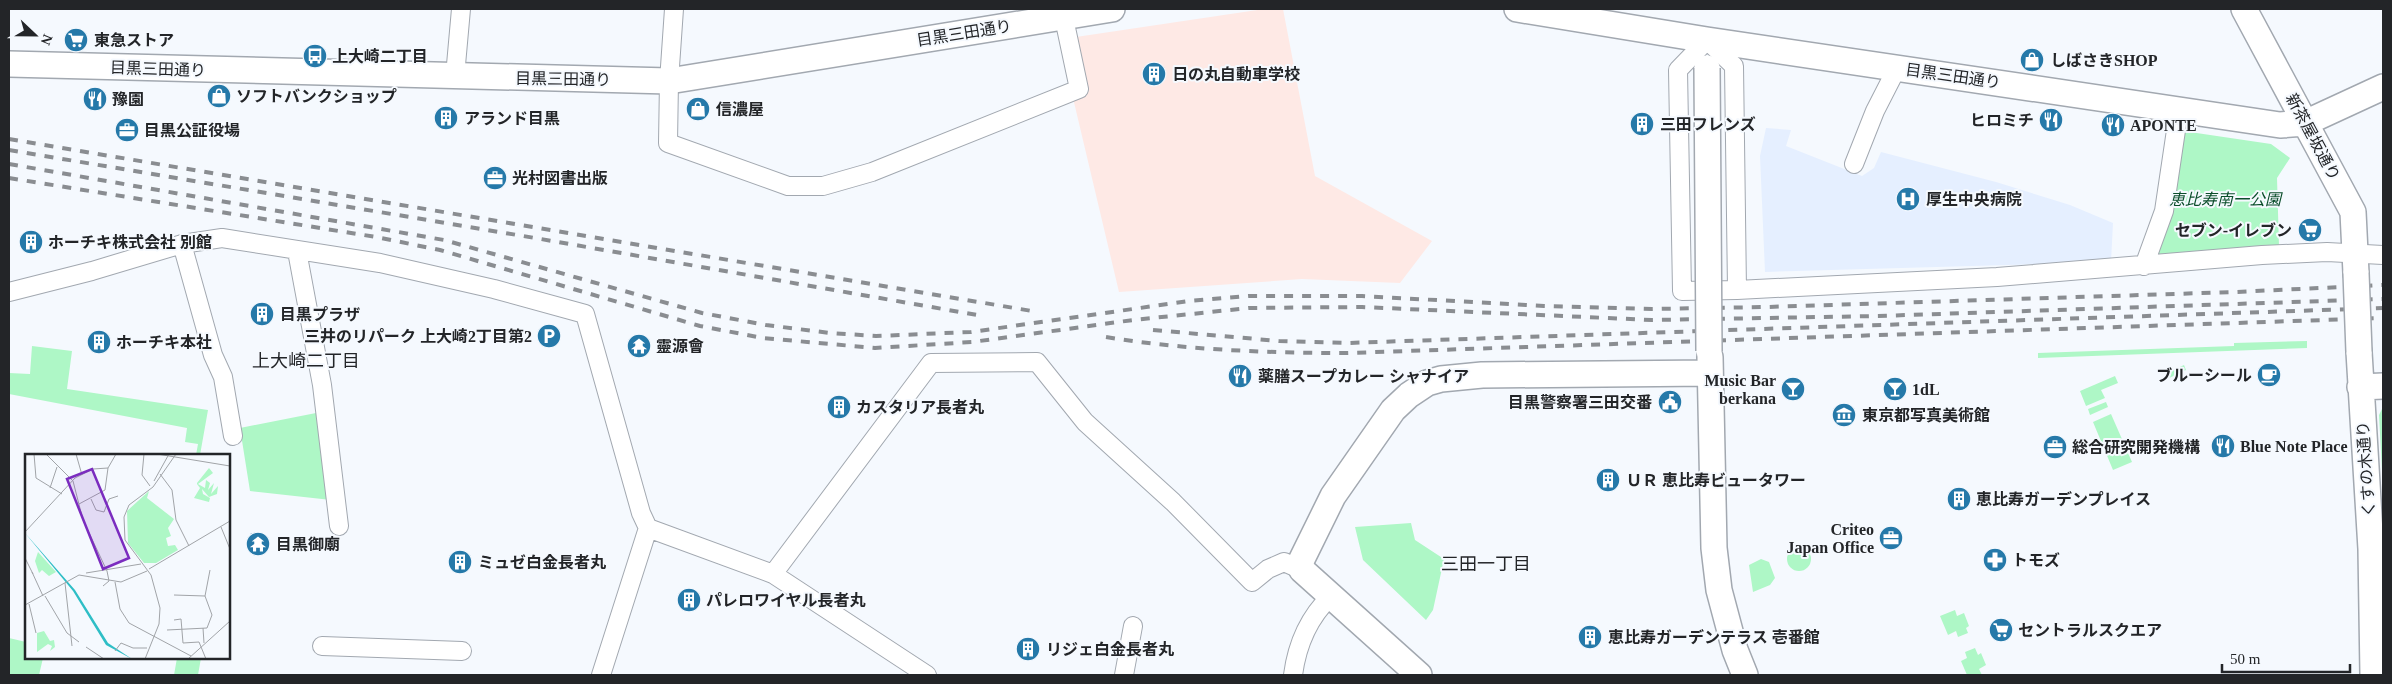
<svg xmlns="http://www.w3.org/2000/svg" width="2392" height="684" font-family="'Times New Roman','Noto Sans JP',serif">
<rect width="100%" height="100%" fill="#f5f9fe"/>
<path fill="#fee9e5" d="M1264,9H1283L1315,176L1432,241L1400,283L1302,279L1119,292L1073,98L1086,94L1079,68L1076,37Z"/>
<path fill="#e5efff" d="M1766,128L1791,130L1786,146L1862,176L1874,168L1881,152L1996,182L2070,205L2113,223L2111,262L1765,272L1760,156Z"/>
<path fill="#aef7c6" d="M2183,131L2271,144L2290,158L2277,178L2279,246L2161,258L2155,252Z
M2307,341V348L2038,358V353L2234,346V343Z
M32,346L72,351L67,389L208,410L200,455H196L198,444L185,442L187,428L9,394V373L30,374Z
M2184,365L2186,370L2167,379L2165,374Z
M2115,376L2118,383L2101,390L2105,398L2086,406L2080,391Z
M2106,402L2108,407L2090,415L2088,409Z
M2383,407V489L2379,415Z
M316,413L331,500L250,491L240,428Z
M2111,414L2132,462L2113,470L2093,422Z
M1411,523L1415,540L1444,559L1433,610L1426,620L1363,560L1355,527Z
M1787 559a12 12 0 1 1 24 0a12 12 0 1 1-24 0Z
M1761,559L1769,562L1775,578L1770,585L1753,592L1749,565Z
M1955,610L1957,616L1964,613L1969,626L1966,628L1968,633L1958,637L1956,631L1948,635L1940,616Z
M9,638L26,642V658H43L39,675H9Z
M1975,648L1978,655L1981,653L1986,665L1979,669L1982,675H1967L1961,661L1967,658L1965,652Z
M177,658H201L198,675H174Z"/>
<g fill="none" stroke-linecap="round" stroke-linejoin="round">
<g stroke="#a2a8b0" stroke-width="20">
<path id="street" d="M674,9L669,81L668,143L788,186H823L872,172L1079,89L1062,9
M455,76L461,9
M1854,164L1875,111L1897,68
M182,244L213,355L223,377L233,436
M297,251L322,385L339,526
M2144,266L2164,211L2179,110
M1737,290L1734,66L1707,40L1678,70L1682,291L1737,290L1997,277L2262,255L2327,252L2383,255
M9,292L92,271L182,244L222,238L380,263L494,289L585,314L641,513L648,528
M773,574L931,363L1037,362L1085,422L1173,502L1252,582L1268,569L1284,562L1302,570
M322,646L462,651
M601,675L648,528L773,574L927,675
M1124,675L1133,626
M1293,675C1297,645 1308,618 1331,596"/>
</g>
<g stroke="#a2a8b0" stroke-width="28">
<path id="secondary" d="M1517,9L1707,40L2280,125L2305,123L2383,87
M2244,9L2353,212L2356,273
M9,64L669,81L1112,9
M2359,352L2371,549L2373,675
M1710,357L1714,548L1719,590L1735,650L1745,675
M2360,387L2383,386
M1419,675L1302,570L1301,561L1333,496L1393,410L1409,395L1427,383L1441,379L1482,375L1710,373"/>
</g>
<use href="#street" stroke="#fff" stroke-width="18"/>
<use href="#secondary" stroke="#fff" stroke-width="25"/>
<path stroke="#8a8d91" stroke-width="4" stroke-dasharray="9 9" stroke-linecap="butt" d="M9,139L1032,311
M9,150L535,238L983,316
M9,164L444,240L702,313L766,325L830,333L876,336L971,332L1189,301L1249,296H1362L1544,306L1652,309L1767,307L2235,292L2383,285
M9,178L376,237L440,250L700,326L763,338L875,348L972,342L1133,320L1249,308L1362,307L1652,320L1878,316L2383,299
M1153,330L1279,341L1347,343L2383,308
M1106,337C1186,350 1267,353 1348,353L2383,318"/>
<g stroke="#a2a8b0" stroke-width="28" stroke-linecap="butt">
<path id="secondary-bridge" d="M1707,68L1709,351
M2356,273L2359,352"/>
</g>
<use href="#secondary-bridge" stroke="#fff" stroke-width="25"/>
</g>
<defs>
<g id="supermarket-disc" transform="scale(1.25)"><circle r="9.5" fill="#2579a9" stroke="#f5f9fe"/><path d="M-6-5.5h2.5l.6 2H6L4.5 2H-2.5L-4.4-4H-6ZM-1.5 3.2a1.3 1.3 0 1 0 .1 0ZM3 3.2a1.3 1.3 0 1 0 .1 0Z" fill="#fff"/></g>
<g id="bus-disc" transform="scale(1.25)"><circle r="9.5" fill="#2579a9" stroke="#f5f9fe"/><path d="M-5-6H5V4H4V6H2V4H-2V6H-4V4H-5ZM-3.5-4V0h7V-4ZM-3.5 1.2v1.5H-2V1.2ZM2 1.2v1.5H3.5V1.2Z" fill="#fff"/></g>
<g id="shop-disc" transform="scale(1.25)"><circle r="9.5" fill="#2579a9" stroke="#f5f9fe"/><path d="M-5-2.5h2.3a2.7 3.5 0 0 1 5.4 0H5L5.5 6h-11ZM-1.5-2.5h3a1.5 2.3 0 0 0-3 0Z" fill="#fff"/></g>
<g id="building-disc" transform="scale(1.25)"><circle r="9.5" fill="#2579a9" stroke="#f5f9fe"/><path d="M-4-6H4V6H1V3H-1V6H-4ZM-2.5-4.3h1.7v1.8h-1.7ZM.8-4.3h1.7v1.8H.8ZM-2.5-1h1.7V.8h-1.7ZM.8-1h1.7V.8H.8Z" fill="#fff"/></g>
<g id="restaurant-disc" transform="scale(1.25)"><circle r="9.5" fill="#2579a9" stroke="#f5f9fe"/><path d="M-5-6h1v4h1v-4h1v4h1v-4h1v5L-1.5 .5V6h-2V.5L-5-1ZM5-6V6H3V1.5H1.5Q1.5-4 5-6Z" fill="#fff"/></g>
<g id="office-disc" transform="scale(1.25)"><circle r="9.5" fill="#2579a9" stroke="#f5f9fe"/><path d="M-6-3h4V-5.5h4V-3h4V5H-6ZM-1-4.5V-3h2v-1.5ZM-6 0V1H6V0Z" fill="#fff"/></g>
<g id="hospital-disc" transform="scale(1.25)"><circle r="9.5" fill="#2579a9" stroke="#f5f9fe"/><path d="M-5-5h3v3.5h4V-5h3V5h-3V1.5h-4V5h-3Z" fill="#fff"/></g>
<g id="parking-disc" transform="scale(1.25)"><circle r="9.5" fill="#2579a9" stroke="#f5f9fe"/><path d="M-3.5-5.5H1a3.5 3.5 0 0 1 0 7H-1V5.5H-3.5ZM-1-3.4V-.6H.8a1.4 1.4 0 0 0 0-2.8Z" fill="#fff"/></g>
<g id="temple-disc" transform="scale(1.25)"><circle r="9.5" fill="#2579a9" stroke="#f5f9fe"/><path d="M0-6L5-2H3V0L6.5 2.5H4V6H1.5V3h-3V6H-4V2.5H-6.5L-3 0V-2H-5Z" fill="#fff"/></g>
<g id="cafe-disc" transform="scale(1.25)"><circle r="9.5" fill="#2579a9" stroke="#f5f9fe"/><path d="M-5.5-4.5H6V0H3Q3 3.5 0 3.5H-2.5Q-5.5 3.5-5.5 0ZM3-3.2v2h1.7v-2ZM-6 4.5H4V6H-6Z" fill="#fff"/></g>
<g id="bar-disc" transform="scale(1.25)"><circle r="9.5" fill="#2579a9" stroke="#f5f9fe"/><path d="M-6-5H6L.8 .8V4.5H3.5V6h-7V4.5H-.8V.8Z" fill="#fff"/></g>
<g id="civic-disc" transform="scale(1.25)"><circle r="9.5" fill="#2579a9" stroke="#f5f9fe"/><path d="M-.6-6.5H3V-4.5H.6V-3L4-1V1h2V6H-6V1h2V-1L-.6-3ZM-1.2 2.5V6h2.4V2.5Z" fill="#fff"/></g>
<g id="museum-disc" transform="scale(1.25)"><circle r="9.5" fill="#2579a9" stroke="#f5f9fe"/><path d="M0-6L6-3V-2H-6V-3ZM-5-1h2V3h-2ZM-1-1h2V3h-2ZM3-1h2V3H3ZM-6 4H6V6H-6Z" fill="#fff"/></g>
<g id="pharmacy-disc" transform="scale(1.25)"><circle r="9.5" fill="#2579a9" stroke="#f5f9fe"/><path d="M-2-6h4v4h4v4h-4v4h-4v-4h-4v-4h4Z" fill="#fff"/></g>
</defs>
<g fill-rule="evenodd">
<use href="#supermarket-disc" x="76" y="40"/>
<use href="#bus-disc" x="315" y="56"/>
<use href="#shop-disc" x="2032" y="60"/>
<use href="#building-disc" x="1154" y="74"/>
<use href="#shop-disc" x="219" y="96"/>
<use href="#restaurant-disc" x="95" y="99"/>
<use href="#shop-disc" x="698" y="109"/>
<use href="#building-disc" x="446" y="118"/>
<use href="#restaurant-disc" x="2051" y="120"/>
<use href="#building-disc" x="1642" y="124"/>
<use href="#restaurant-disc" x="2113" y="125"/>
<use href="#office-disc" x="127" y="130"/>
<use href="#office-disc" x="495" y="178"/>
<use href="#hospital-disc" x="1908" y="199"/>
<use href="#supermarket-disc" x="2310" y="230"/>
<use href="#building-disc" x="31" y="242"/>
<use href="#building-disc" x="262" y="314"/>
<use href="#parking-disc" x="549" y="336"/>
<use href="#building-disc" x="99" y="342"/>
<use href="#temple-disc" x="639" y="346"/>
<use href="#cafe-disc" x="2269" y="375"/>
<use href="#restaurant-disc" x="1240" y="376"/>
<use href="#bar-disc" x="1793" y="389"/>
<use href="#bar-disc" x="1895" y="389"/>
<use href="#civic-disc" x="1670" y="402"/>
<use href="#building-disc" x="839" y="407"/>
<use href="#museum-disc" x="1844" y="415"/>
<use href="#restaurant-disc" x="2223" y="446"/>
<use href="#office-disc" x="2055" y="447"/>
<use href="#building-disc" x="1608" y="480"/>
<use href="#building-disc" x="1959" y="499"/>
<use href="#office-disc" x="1891" y="538"/>
<use href="#temple-disc" x="258" y="544"/>
<use href="#pharmacy-disc" x="1995" y="560"/>
<use href="#building-disc" x="460" y="562"/>
<use href="#building-disc" x="689" y="600"/>
<use href="#supermarket-disc" x="2001" y="630"/>
<use href="#building-disc" x="1590" y="637"/>
<use href="#building-disc" x="1028" y="649"/>
</g>
<g text-anchor="middle" dominant-baseline="central" stroke-width="4" stroke-linejoin="round" paint-order="stroke">
<g font-size="16" fill="#232528" stroke="#f5f9fe">
<text transform="translate(964 33) rotate(-9)">目黒三田通り</text>
<text transform="translate(158 69) rotate(2)">目黒三田通り</text>
<text transform="translate(1953 76) rotate(8)">目黒三田通り</text>
<text transform="translate(563 79) rotate(1)">目黒三田通り</text>
<text transform="translate(2313 137) rotate(62)">新茶屋坂通り</text>
<text transform="translate(2366 469) rotate(-94)">くすの木通り</text>
</g>
<g font-size="16" font-weight="bold" fill="#232528" stroke="#f5f9fe" text-anchor="start">
<text x="94" y="40">東急ストア</text>
<text x="332" y="56">上大崎二丁目</text>
<text x="2050" y="60">しばさきSHOP</text>
<text x="1172" y="74">日の丸自動車学校</text>
<text x="236" y="96">ソフトバンクショップ</text>
<text x="112" y="99">豫園</text>
<text x="716" y="109">信濃屋</text>
<text x="464" y="118">アランド目黒</text>
<text x="2034" y="120" text-anchor="end">ヒロミチ</text>
<text x="1660" y="124">三田フレンズ</text>
<text x="2130" y="125">APONTE</text>
<text x="144" y="130">目黒公証役場</text>
<text x="512" y="178">光村図書出版</text>
<text x="1926" y="199">厚生中央病院</text>
<text x="2292" y="230" text-anchor="end">セブン-イレブン</text>
<text x="48" y="242">ホーチキ株式会社 別館</text>
<text x="280" y="314">目黒プラザ</text>
<text x="532" y="336" text-anchor="end">三井のリパーク 上大崎2丁目第2</text>
<text x="116" y="342">ホーチキ本社</text>
<text x="656" y="346">靈源會</text>
<text x="2252" y="375" text-anchor="end">ブルーシール</text>
<text x="1258" y="376">薬膳スープカレー シャナイア</text>
<text x="1776" y="380" text-anchor="end">Music Bar<tspan x="1776" dy="18">berkana</tspan></text>
<text x="1912" y="389">1dL</text>
<text x="1652" y="402" text-anchor="end">目黒警察署三田交番</text>
<text x="856" y="407">カスタリア長者丸</text>
<text x="1862" y="415">東京都写真美術館</text>
<text x="2240" y="446">Blue Note Place</text>
<text x="2072" y="447">総合研究開発機構</text>
<text x="1626" y="480">ＵＲ 恵比寿ビュータワー</text>
<text x="1976" y="499">恵比寿ガーデンプレイス</text>
<text x="1874" y="529" text-anchor="end">Criteo<tspan x="1874" dy="18">Japan Office</tspan></text>
<text x="276" y="544">目黒御廟</text>
<text x="2012" y="560">トモズ</text>
<text x="478" y="562">ミュゼ白金長者丸</text>
<text x="706" y="600">パレロワイヤル長者丸</text>
<text x="2018" y="630">セントラルスクエア</text>
<text x="1608" y="637">恵比寿ガーデンテラス 壱番館</text>
<text x="1046" y="649">リジェ白金長者丸</text>
</g>
<g font-size="16" font-style="italic" fill="#0b4e2b" stroke="#f5f9fe">
<text x="2225" y="199">恵比寿南一公園</text>
</g>
<g font-size="18" fill="#232528" stroke="#f5f9fe">
<text x="306" y="361">上大崎二丁目</text>
<text x="1486" y="564">三田一丁目</text>
</g>
</g>
<g transform="translate(25 454)">
<rect width="205" height="205" fill="#f5f9fe"/>
<path d="M184,14L188,19L173,30L180,34L181,26L185,29L183,36L189,29L186,40L193,32L192,40L184,43L177,35L178,40L185,44L184,48L169,44L175,34L172,30V29ZM124,37L122,44L149,65L143,74L146,82L141,84L143,92L150,91L153,96L131,109H119L103,89L102,57ZM13,98L31,118L24,122L17,116L14,119L10,107ZM19,177L25,187L29,186L30,193L25,197L27,192L23,190L12,198V179Z" fill="#aef7c6"/>
<path d="M0,79L50,136L83,189L107,205L81,191L48,137Z" fill="#2ebec6"/>
<path fill="none" stroke="#a1a4a8" stroke-width="1" d="M9,0L11,24L37,40M21,0L48,27L58,66L82,117L84,127L78,132M51,0L57,21M119,0L117,21L125,32M132,0L205,12M83,14L91,0M135,20L147,36L151,66L164,92M129,27L144,0M25,34L32,13M66,45L71,56L79,58L84,45L93,42M54,50L80,36L83,14M196,73L205,95M0,78L50,24L68,15L83,14M0,104L8,120M124,115L205,67M7,118L18,142M61,119L116,110M90,128L95,155L104,169L166,202M40,129L47,192M149,141L180,142M20,142L42,179L54,188M4,150L11,179M0,151L54,121L96,128L122,117M149,166L156,165L158,189L174,188L181,205M178,174L179,189M142,176L182,174L187,161L180,142L185,116M61,193L79,205M90,197L96,189L108,194H122M120,205L134,170L135,154L126,121L100,86L99,63L104,51L128,33L151,0M163,205L205,167"/>
<path fill="#7b2cbf" fill-opacity="0.15" stroke="#7b2cbf" stroke-width="2.5" d="M67,15L104,104L78,115L42,25Z"/>
<rect width="205" height="205" fill="none" stroke="#232528" stroke-width="2.5"/>
</g>
<rect width="2392" height="684" fill="none" stroke="#232528" stroke-width="20"/>
<g transform="translate(35 35) rotate(112)" stroke="#f5f9fe" stroke-width="4" paint-order="stroke">
<path d="M0-4L9 19L0 12L-9 19Z" fill="#232528"/>
<text y="-8" font-size="14" font-weight="bold" text-anchor="middle" fill="#232528">N</text>
</g>
<path d="M2222 664v8h128v-8" fill="none" stroke="#232528" stroke-width="2.5"/>
<text x="2230" y="664" font-size="15" fill="#232528" stroke="#f5f9fe" stroke-width="4" paint-order="stroke">50 m</text>
</svg>
